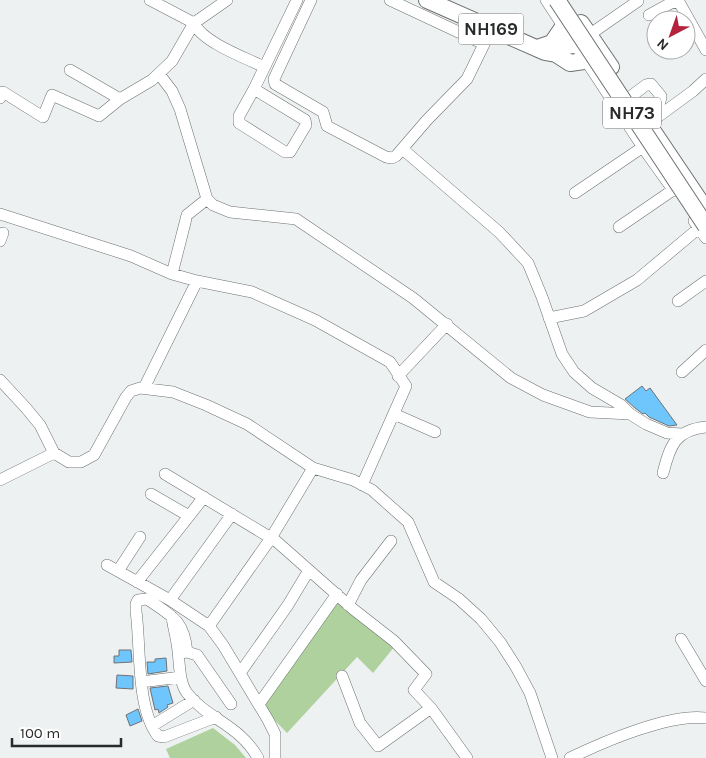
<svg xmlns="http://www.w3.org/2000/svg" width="706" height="758" font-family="Karla,sans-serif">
<rect width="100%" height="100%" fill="#edf1f2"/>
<path fill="#aed19d" d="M336,598L395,646L373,673L357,657L287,733L259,704Z
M213,728L235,745L246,758H170L166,749Z"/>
<path fill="#6fc6fd" stroke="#6f7274" d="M642,386L646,391L650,388L677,425L669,426L649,417L645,413L643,414L635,408L625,399Z
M119,650H131L132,662L114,663V656H119Z
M166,658L167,671L148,674L147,662H155V659Z
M117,675L133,676V689L116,688Z
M168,686L173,703L167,705L168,707L159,713L158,709L155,710L150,688Z
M138,709L142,721L130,726L126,715Z"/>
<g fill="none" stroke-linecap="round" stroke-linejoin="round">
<g stroke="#6d7171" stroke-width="12">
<path id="minor" d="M150,0L194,23C201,41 243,57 260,65
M311,0L274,79L275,84L323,112L327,126L386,157L392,158L396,156L427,120L467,79L487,38L490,28
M390,0L484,44
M546,0L646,152L674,191
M649,15L671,3L679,2L706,50
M589,35L638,1
M70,70L120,99
M159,74L172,91L180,109L207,199L213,205L230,212L296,219L413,298L511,378L543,395L590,412L630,414
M254,89L305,120L306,125L290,152H285L239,123V116Z
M254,89L297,0
M630,97L646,85L651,84L661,96L660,102L642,115
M0,98L3,92L43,117L52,95L99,116L120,99L152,80L172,61L194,23L227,0
M648,124L693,91L706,79
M406,152L499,232L528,263L542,297L562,354L574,372L592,388L621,405L630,414L646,424L667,433L682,434
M575,193L643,147
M0,214L131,256L172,274L197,281L252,292L315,320L390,362L406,386L362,485
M694,221L706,238
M619,227L673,190
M0,241L3,233
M172,274L187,215L207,199
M678,301L706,281
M549,318L584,311L637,280L699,228
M682,372L706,350
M398,376L447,324
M0,380L26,408L40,425L54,453L69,462H81L94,455L126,397L131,391L140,388L173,392L206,405L247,424L313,468L353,480L372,490L408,522L434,582L459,599L481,619L500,642L516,667L530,693L552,758
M144,388L197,281
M394,414L435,432
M663,473C670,446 675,430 706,427
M165,474L276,541L353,609L394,641L426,674L414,690L431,708
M0,480L54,453
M151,494L189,516
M107,565L170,600L209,626L223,645L268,720L275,734V758
M118,571L140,537
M137,582L204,497
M170,600L232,514
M348,605L361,580L391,541
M172,617C173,626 176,635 177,644C180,659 178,681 187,693C207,719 240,725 258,758
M209,626L271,538L313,468
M681,639L706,681
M187,652C184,620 172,616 147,599L138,600L136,604V611C141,647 136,708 158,736L164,737L216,717
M180,653L187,652L197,655L231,704
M240,673L288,605L309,570
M342,676L360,723L378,746L431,708L467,758
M141,682L181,677
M259,704L337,594
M152,726L194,700
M570,758C603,742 670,713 706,718"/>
</g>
<g stroke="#6d7171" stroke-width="18">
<path id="highway" d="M427,0L545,52L556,54L570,63L605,58
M581,23L611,67
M537,48L552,43L563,27
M556,54L566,46L594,42
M646,121L706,210"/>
</g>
<use href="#minor" stroke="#fff" stroke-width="11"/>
<use href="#highway" stroke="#fff" stroke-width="16"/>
<g stroke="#6d7171" stroke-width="18" stroke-linecap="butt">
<path id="highway-bridge" d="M557,0L706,226"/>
</g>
<use href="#highway-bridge" stroke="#fff" stroke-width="16"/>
</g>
<g text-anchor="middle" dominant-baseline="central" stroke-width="4" stroke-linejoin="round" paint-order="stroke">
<g fill="#fff" stroke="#696a6a" stroke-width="1">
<rect x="458.5" y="13.5" width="65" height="31" rx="4"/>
<rect x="603" y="97.5" width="58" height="31" rx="4"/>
</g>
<g font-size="18" font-weight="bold" fill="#292a2a">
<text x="491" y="29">NH169</text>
<text x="632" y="113">NH73</text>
</g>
</g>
<g transform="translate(671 35) rotate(221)"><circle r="24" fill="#ffffff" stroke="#a9aaaa"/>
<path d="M0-4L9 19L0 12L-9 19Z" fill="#b5223e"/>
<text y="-8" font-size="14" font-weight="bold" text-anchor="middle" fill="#292a2a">N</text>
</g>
<path d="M12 738v8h109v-8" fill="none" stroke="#292a2a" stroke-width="2.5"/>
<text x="20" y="738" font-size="15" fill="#292a2a" stroke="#ffffff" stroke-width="4" paint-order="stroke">100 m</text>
</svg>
